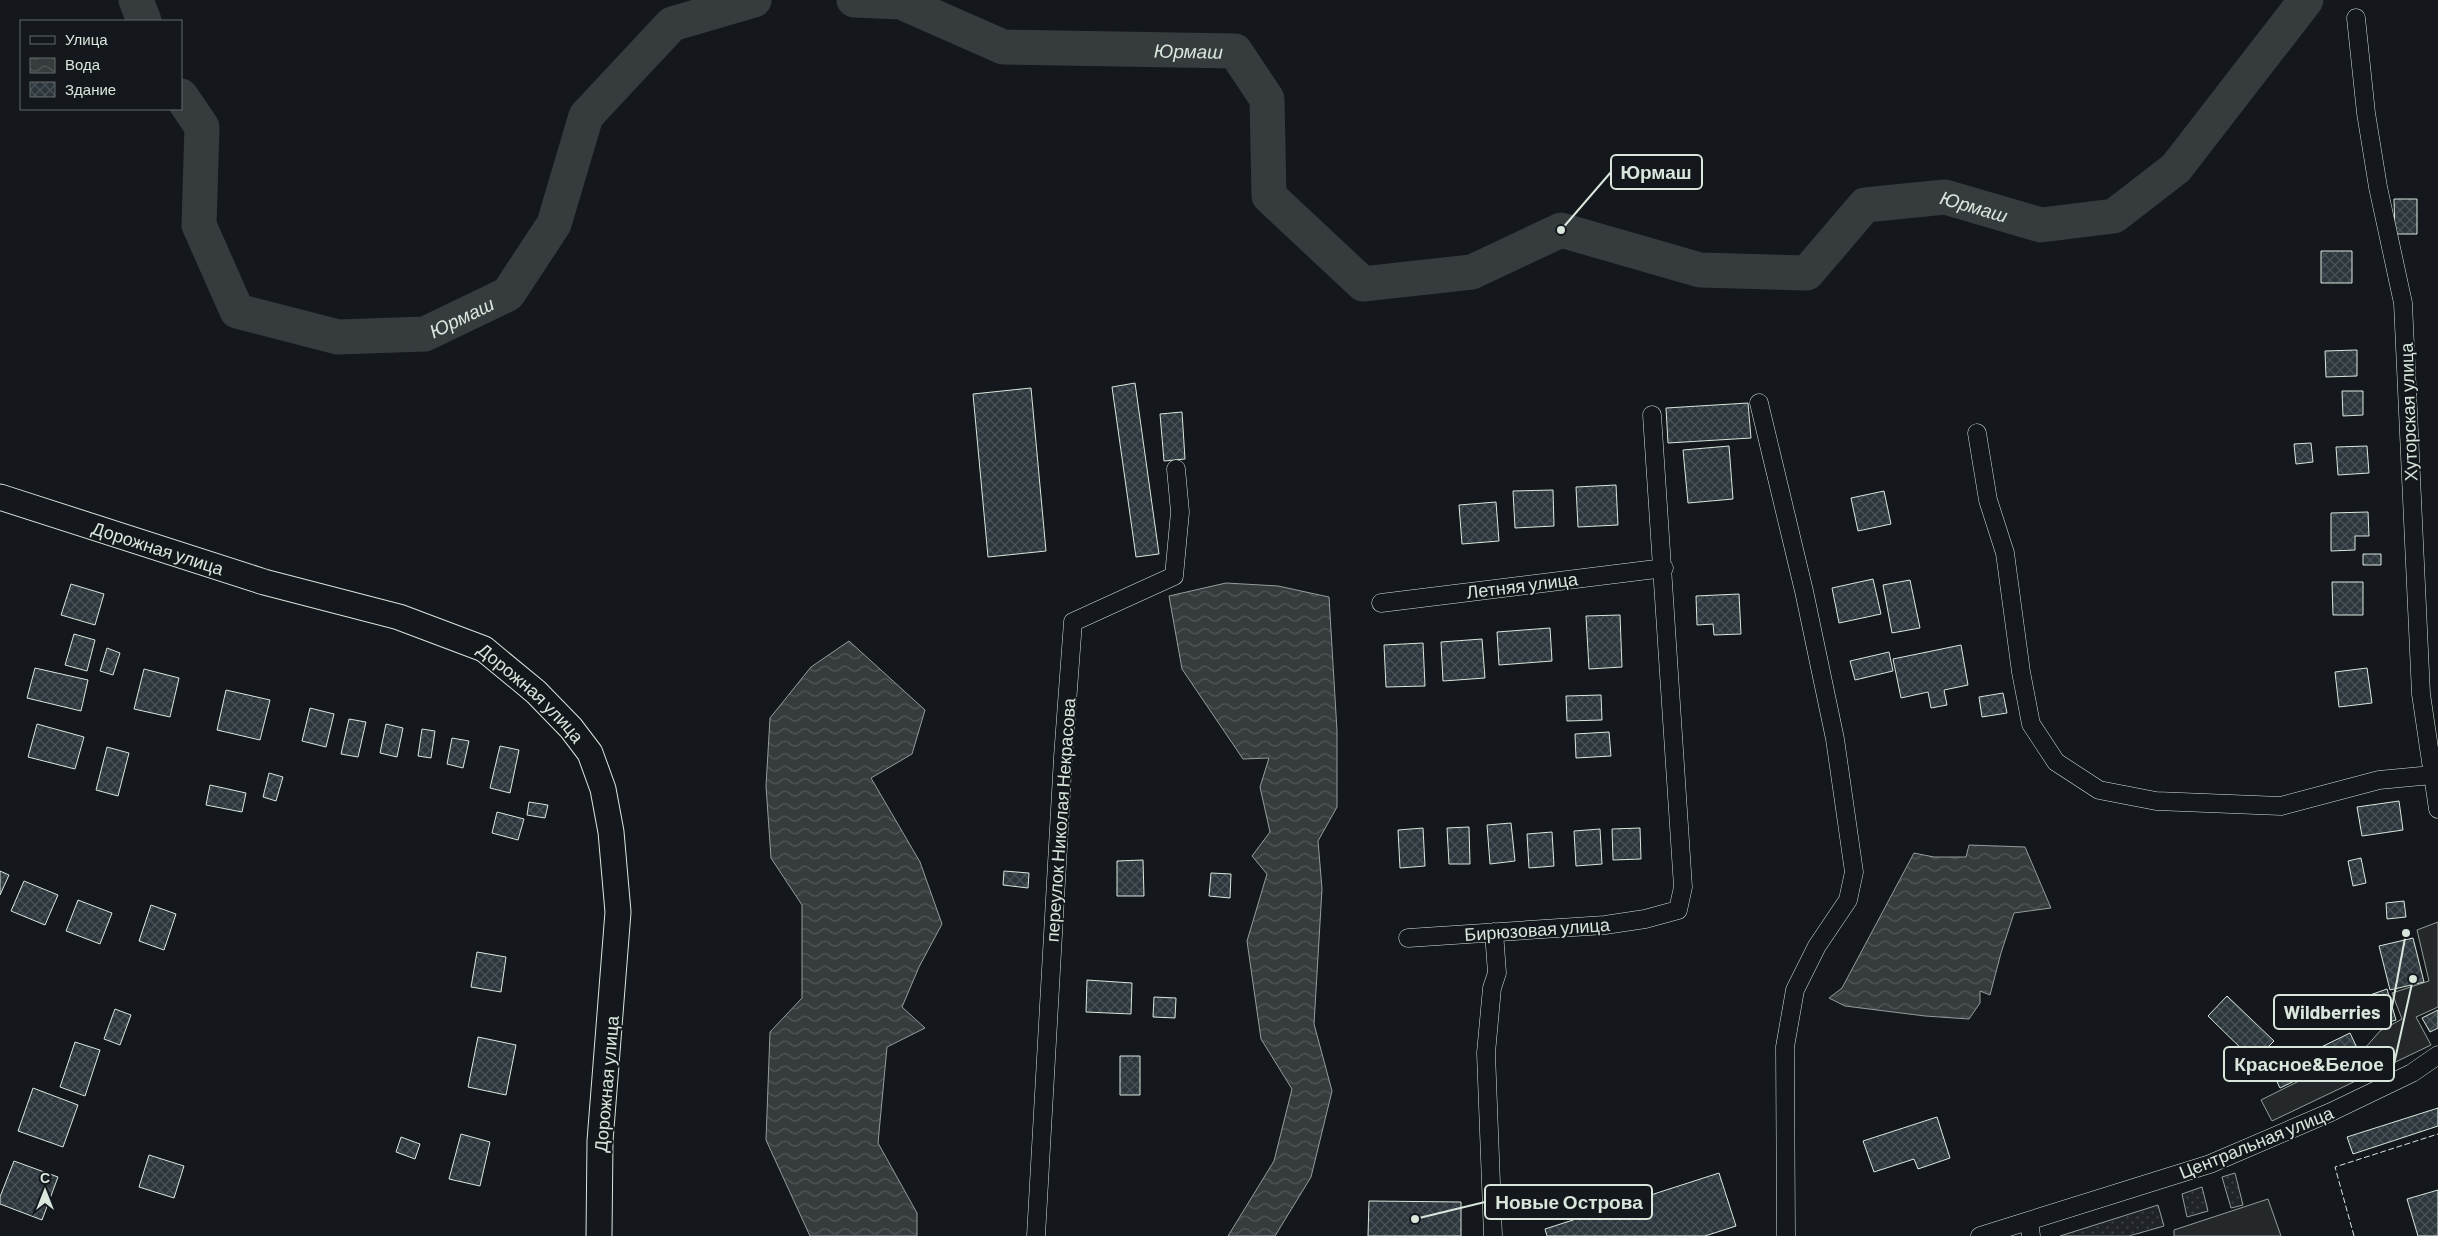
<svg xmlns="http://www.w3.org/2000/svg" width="2438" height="1236" font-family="Barlow,sans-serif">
<defs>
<pattern id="grass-dots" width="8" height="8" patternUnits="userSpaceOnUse" patternTransform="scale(1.25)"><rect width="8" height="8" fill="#202428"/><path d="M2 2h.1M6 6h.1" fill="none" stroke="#404447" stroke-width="1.8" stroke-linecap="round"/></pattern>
<pattern id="water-waves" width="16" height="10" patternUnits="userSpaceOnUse" patternTransform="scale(1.25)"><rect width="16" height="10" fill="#363b3e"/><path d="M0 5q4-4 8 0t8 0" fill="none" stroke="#525759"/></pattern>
<pattern id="building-cross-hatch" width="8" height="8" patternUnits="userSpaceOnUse" patternTransform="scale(1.25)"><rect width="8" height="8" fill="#2c363c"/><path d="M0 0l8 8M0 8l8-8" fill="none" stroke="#4a5358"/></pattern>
</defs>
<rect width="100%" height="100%" fill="#14181c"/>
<path fill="url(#grass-dots)" stroke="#939e99" d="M2235,1173L2243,1205L2231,1208L2222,1177Z
M2202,1187L2208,1211L2187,1217L2182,1194Z
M2158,1205L2164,1226L2129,1236H2060Z"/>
<path fill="#24282b" stroke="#939e99" d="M2438,922V1007L2416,1017L2431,1045L2272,1121L2261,1100L2365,1048L2380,1031L2402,1019L2392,993L2429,981L2417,930Z
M2268,1199L2281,1236H2174V1230Z"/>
<path fill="url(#water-waves)" stroke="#939e99" d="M1226,583L1278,586L1329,597L1337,731V807L1318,841L1322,889L1314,1024L1332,1091L1311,1177L1275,1236H1228L1274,1161L1292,1089L1261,1039L1247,941L1267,874L1252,856L1270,832L1260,787L1269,758L1243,759L1182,669L1169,596Z
M849,641L925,710L912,754L871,778L920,862L942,924L919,967L902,1007L925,1028L887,1047L878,1143L917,1213V1236H810L766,1140L770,1032L802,998V905L771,858L766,786L770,718L811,667Z
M1969,845L2025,847L2051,908L2014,913L2001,953L1990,995L1980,991V1003L1969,1019L1925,1016L1845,1006L1829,998L1842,988L1914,853L1934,857H1966Z"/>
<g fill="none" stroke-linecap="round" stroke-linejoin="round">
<g stroke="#363b3e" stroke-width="35">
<path d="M136,0L144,21"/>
<path id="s1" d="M854,0L901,2L1003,47L1235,51L1267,99L1269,196L1363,284L1472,272L1561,230L1700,270L1807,273L1865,205L1945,197L2041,225L2114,216L2176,168L2306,0"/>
<path id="s2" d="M181,96L202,127L199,225L237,311L338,337L425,334L508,294L554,224L586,116L672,24L754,0"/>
</g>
</g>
<path fill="url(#building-cross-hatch)" stroke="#d8e6dc" d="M2394,199H2417V234H2395Z
M2321,251H2352V283H2321Z
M2357,350V376L2326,377L2325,351Z
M1135,383L1159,554L1136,557L1112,387Z
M1031,388L1046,551L988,557L973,394Z
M2342,391H2363V415L2343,416Z
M1748,403L1751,438L1668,443L1666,408Z
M1182,412L1185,459L1164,461L1160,414Z
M2311,443L2313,462L2296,464L2294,444Z
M1729,446L1733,499L1688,503L1683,450Z
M2367,446L2369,473L2338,475L2336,447Z
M1616,485L1618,525L1578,527L1576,487Z
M1553,490L1554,526L1515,528L1513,491Z
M1884,491L1891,524L1858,531L1851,498Z
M1496,502L1499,541L1462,544L1459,505Z
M2368,512L2369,536H2355V550L2331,551V513Z
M2363,554H2381V565H2363Z
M1873,579L1881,614L1839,623L1832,588Z
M1910,580L1920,628L1892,633L1883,585Z
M2332,582H2363V615H2333Z
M71,584L104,594L95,625L61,615Z
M1739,594L1741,634L1714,635L1713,624L1697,625L1696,596Z
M1620,615L1622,667L1589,669L1586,616Z
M1550,628L1552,661L1499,665L1497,632Z
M74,634L95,640L87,671L65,665Z
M1482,639L1485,678L1443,681L1441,642Z
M1423,643L1425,686L1386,687L1384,645Z
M1961,645L1968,685L1944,690L1947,705L1931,708L1928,692L1901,698L1893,659Z
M107,648L120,653L113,675L100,671Z
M1889,652L1893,671L1855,680L1850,661Z
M35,668L88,680L81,711L27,698Z
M2367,668L2372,703L2339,707L2335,672Z
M144,669L179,678L170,717L134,709Z
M226,690L270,700L260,740L217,730Z
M2003,693L2007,713L1982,717L1979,697Z
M1601,695L1602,720L1567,721L1566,696Z
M310,708L334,714L326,747L302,741Z
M349,719L366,722L358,757L341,754Z
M37,724L84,737L75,769L28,757Z
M386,724L403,728L397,757L380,753Z
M422,729L435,731L431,758L418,756Z
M1609,732L1611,756L1576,758L1575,734Z
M452,738L469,741L463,768L447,764Z
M500,746L519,750L510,793L490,788Z
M107,747L129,753L118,796L96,790Z
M269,773L283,777L276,801L263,797Z
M210,785L246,793L242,812L206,805Z
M2399,801L2403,830L2362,836L2357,807Z
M529,802L548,805L545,818L527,815Z
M497,812L524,819L518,840L492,833Z
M1511,823L1515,861L1490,864L1487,825Z
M1469,827L1470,864H1449L1447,828Z
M1423,828L1425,866L1400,868L1398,830Z
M1640,828L1641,859L1613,860L1612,829Z
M1600,829L1602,864L1576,866L1574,831Z
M1552,832L1554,866L1529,868L1527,834Z
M2361,858L2366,883L2353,886L2348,861Z
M1143,860L1144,896H1117V861Z
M0,871L9,875L0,895Z
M1004,871L1029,873L1028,888L1003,885Z
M1211,873L1231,874L1230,898L1209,896Z
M24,881L58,895L45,925L11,911Z
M78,900L112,913L100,944L66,931Z
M2404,901L2406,917L2387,919L2386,903Z
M151,905L176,914L164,950L139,941Z
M2413,938L2424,982L2390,990L2379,946Z
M477,952L506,957L501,992L471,987Z
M1087,980L1132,983L1131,1014L1086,1012Z
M2387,989L2396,1020L2378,1025L2370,995Z
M2227,996L2274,1041L2254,1061L2208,1016Z
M1154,997L1176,998L1175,1018L1153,1017Z
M115,1009L131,1015L120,1045L104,1039Z
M2438,1010V1028L2430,1032L2422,1018Z
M2350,1033L2358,1050L2280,1088L2272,1071Z
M478,1037L516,1045L506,1095L468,1087Z
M75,1042L100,1050L85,1096L60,1087Z
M1120,1056H1140V1095H1120Z
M33,1088L78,1105L63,1147L18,1131Z
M2438,1108V1126L2353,1154L2347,1137Z
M1937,1117L1950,1158L1918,1169L1914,1159L1874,1172L1863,1141Z
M461,1134L490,1142L480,1186L449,1179Z
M401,1137L420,1144L415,1159L396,1152Z
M149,1155L184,1166L174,1198L139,1187Z
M14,1161L58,1177L42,1220L0,1204V1197Z
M1719,1173L1736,1226L1705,1236H1547L1545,1229Z
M2438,1190V1236H2418L2407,1199Z
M1369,1201L1461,1202V1236H1368Z"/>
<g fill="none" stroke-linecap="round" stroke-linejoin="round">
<g stroke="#d8e6dc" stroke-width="19">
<path id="street" d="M2356,18L2366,113L2378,187L2403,303L2421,694L2438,809
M1759,403L1804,591L1835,739L1854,872L1848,900L1817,946L1795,990L1785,1047L1786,1236
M1977,433L1988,500L2005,553L2021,672L2031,724L2056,762L2099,790L2156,801L2281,806L2379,780L2432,775
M1381,603L1664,568
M1408,938L1605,925L1645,919L1678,910L1683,887L1652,415
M2029,1221L2031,1236
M1036,1236L1063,757L1073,622L1174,576L1180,512L1176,469
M1493,1236L1486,1053L1492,988L1497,973L1494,932
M1980,1236L2210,1164L2331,1112L2412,1073L2438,1055"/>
</g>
<g stroke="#d8e6dc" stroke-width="27">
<g id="secondary">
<path id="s3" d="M0,497L264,582L399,617L484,649L536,692L571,728L590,753L603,789L611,832L618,912L600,1141L599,1236"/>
</g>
</g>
<use href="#street" stroke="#14181c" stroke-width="18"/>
<use href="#secondary" stroke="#14181c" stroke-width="25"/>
<path stroke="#d8e6dc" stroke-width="1" stroke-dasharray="6 2.5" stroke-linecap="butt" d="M2354,1236L2335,1167L2438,1134"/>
</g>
<g text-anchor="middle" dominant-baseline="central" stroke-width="4" stroke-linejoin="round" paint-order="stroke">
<g font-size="18" fill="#d8e6dc" stroke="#14181c">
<text transform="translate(2408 412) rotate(-92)">Хуторская улица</text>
<text stroke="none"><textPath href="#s3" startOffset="166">Дорожная улица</textPath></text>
<text transform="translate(1522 585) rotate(-7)">Летняя улица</text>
<text stroke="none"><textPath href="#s3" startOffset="572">Дорожная улица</textPath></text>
<text transform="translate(1060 820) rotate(-86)">переулок Николая Некрасова</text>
<text transform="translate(1537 929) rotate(-4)">Бирюзовая улица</text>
<text transform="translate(606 1084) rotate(-85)">Дорожная улица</text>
<text transform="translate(2256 1142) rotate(-22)">Центральная улица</text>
</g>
<g font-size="19" font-style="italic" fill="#d8e6dc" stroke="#14181c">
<text stroke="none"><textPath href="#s1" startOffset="344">Юрмаш</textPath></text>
<text stroke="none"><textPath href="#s1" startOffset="1334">Юрмаш</textPath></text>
<text stroke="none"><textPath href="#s2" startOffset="461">Юрмаш</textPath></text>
</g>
</g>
<path fill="none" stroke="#d8e6dc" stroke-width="2" d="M1561 230L1611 172M2406 933L2391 1012M2413 979L2394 1064M1415 1219L1485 1202"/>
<g fill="#d8e6dc" stroke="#14181c" stroke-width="2">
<circle cx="1561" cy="230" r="5"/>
<circle cx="2406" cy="933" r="5"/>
<circle cx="2413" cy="979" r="5"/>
<circle cx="1415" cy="1219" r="5"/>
</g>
<g fill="#14181c" stroke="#d8e6dc" stroke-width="2">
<rect x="1611" y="155" width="91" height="34" rx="5"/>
<rect x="2274" y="995" width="117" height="34" rx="5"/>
<rect x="2224" y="1047" width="170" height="34" rx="5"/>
<rect x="1485" y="1185" width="167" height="34" rx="5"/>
</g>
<g font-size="19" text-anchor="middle" font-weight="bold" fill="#d8e6dc">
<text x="1656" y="179">Юрмаш</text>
<text x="2332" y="1019">Wildberries</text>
<text x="2309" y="1071">Красное&amp;Белое</text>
<text x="1569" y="1209">Новые Острова</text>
</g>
<rect x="20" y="20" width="162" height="90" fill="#14181c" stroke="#626a69"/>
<rect x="30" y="36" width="25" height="8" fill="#14181c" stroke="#626a69"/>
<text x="65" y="45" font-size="15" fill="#d8e6dc">Улица</text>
<rect x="30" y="58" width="25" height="15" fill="url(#water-waves)" stroke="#626a69"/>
<text x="65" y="70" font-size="15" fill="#d8e6dc">Вода</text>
<rect x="30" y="82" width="25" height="15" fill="url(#building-cross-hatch)" stroke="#626a69"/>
<text x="65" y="95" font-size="15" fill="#d8e6dc">Здание</text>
<g transform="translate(45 1191)" stroke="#14181c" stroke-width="4" paint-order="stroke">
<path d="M0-4L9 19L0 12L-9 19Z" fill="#d8e6dc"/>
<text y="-8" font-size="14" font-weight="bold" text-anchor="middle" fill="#d8e6dc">С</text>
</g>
</svg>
